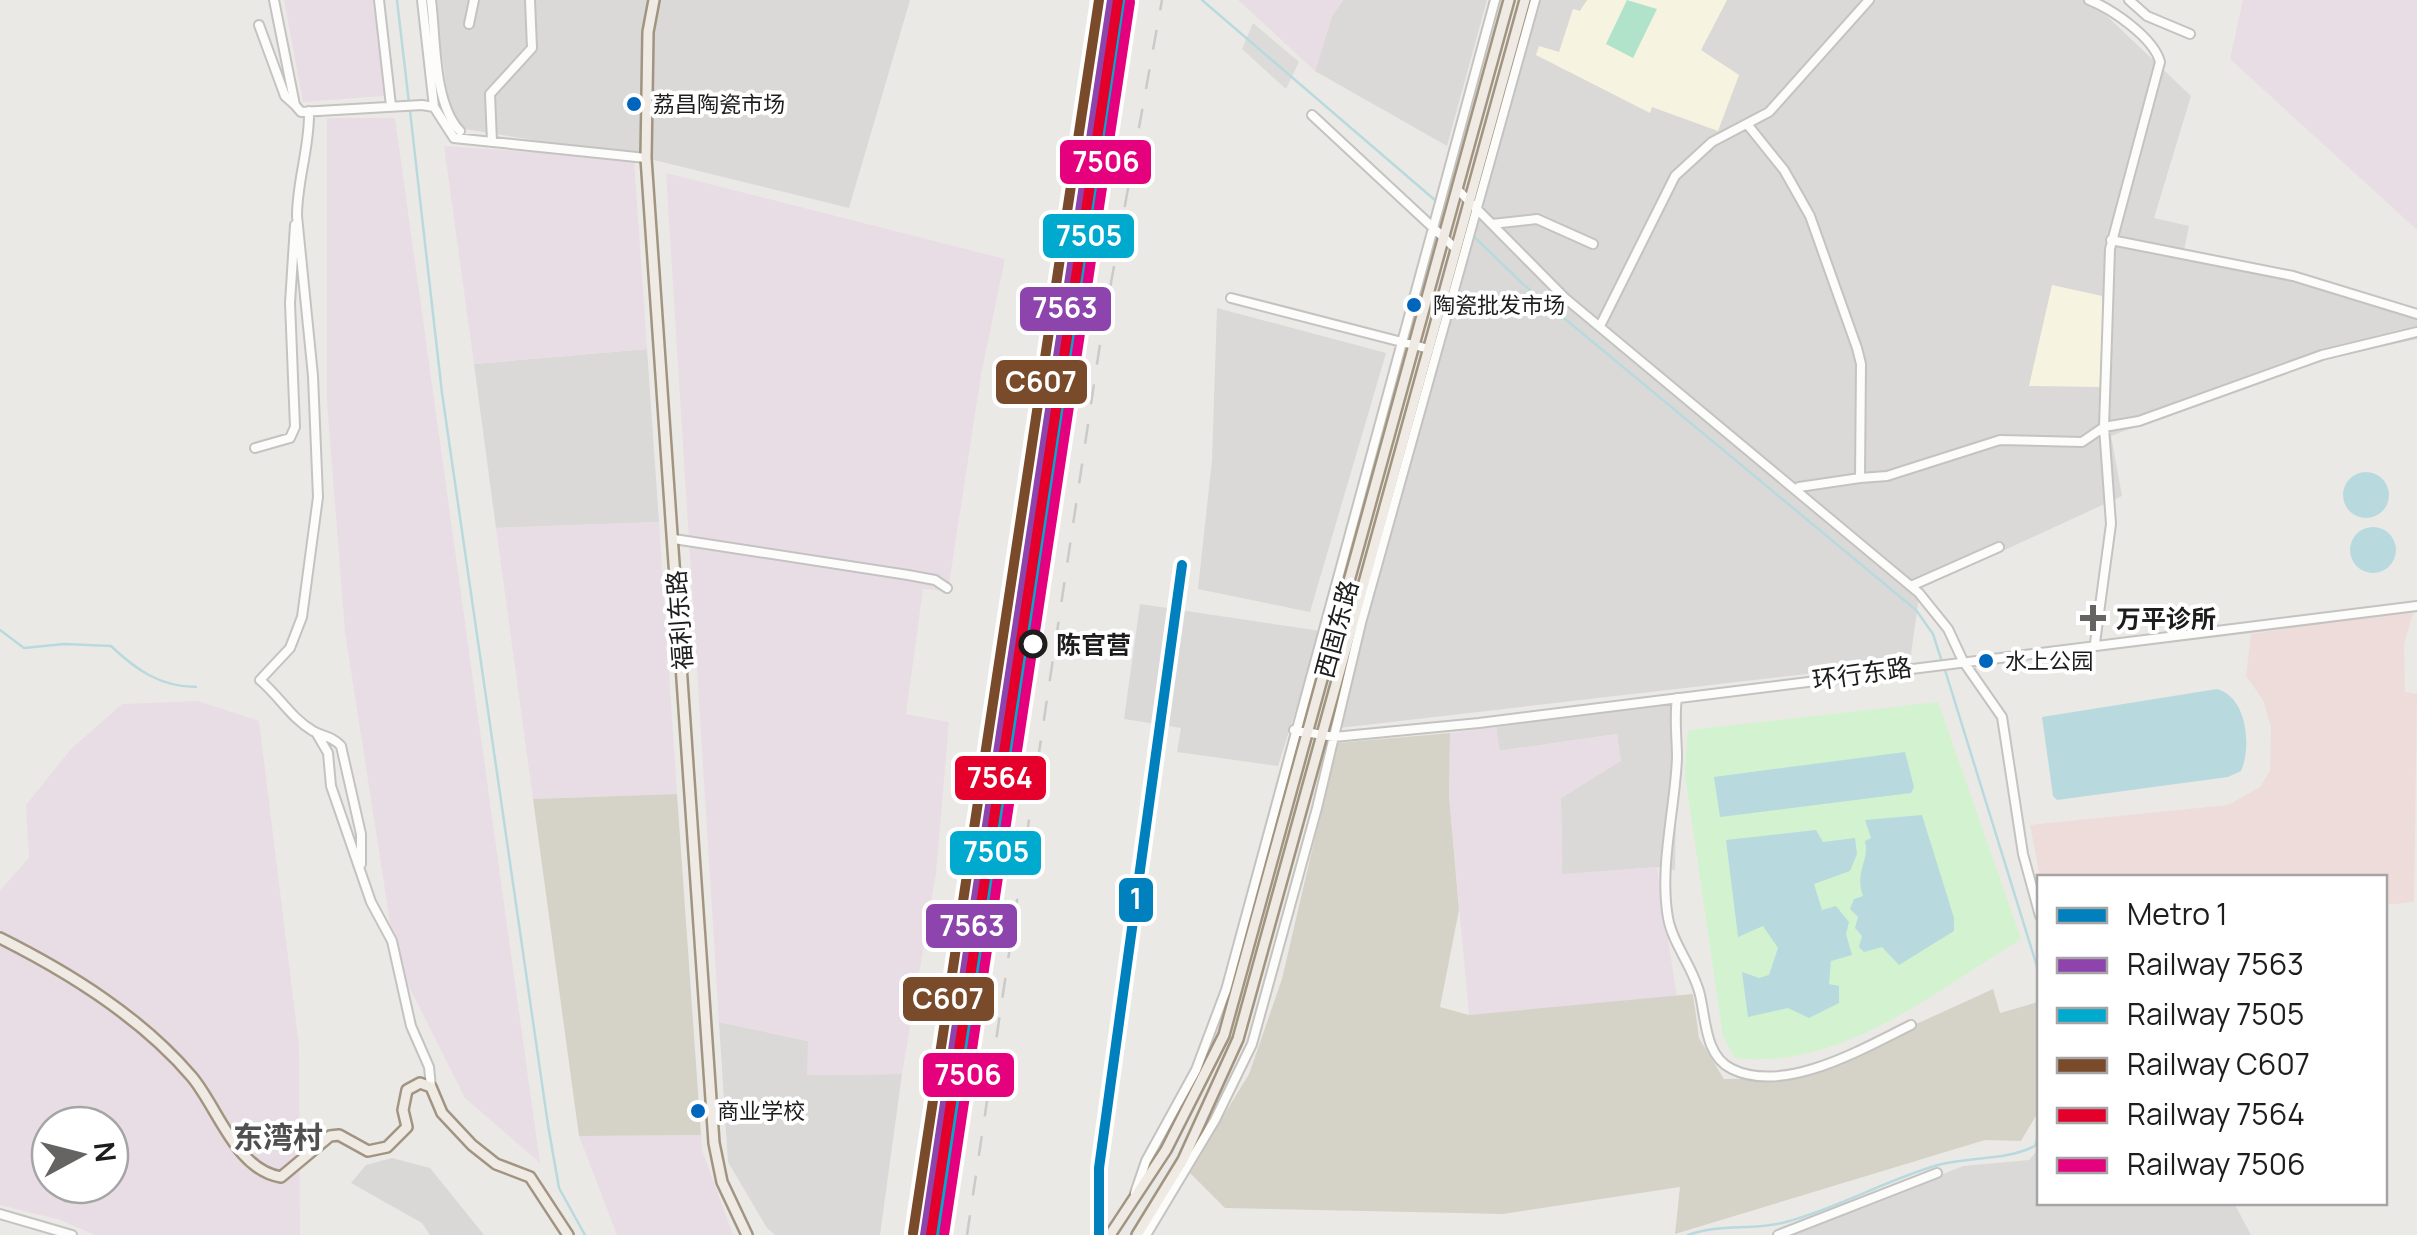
<svg xmlns="http://www.w3.org/2000/svg" width="2417" height="1235" font-family="Manrope,'Noto Sans SC',sans-serif">
<rect width="100%" height="100%" fill="#ebe9e5"/>
<path fill="#dad9d7" d="M434,0H910L849,208L646,158L452,127Z
M1343,0H1487L1447,146L1315,71L1332,16Z
M1537,0H2090L2191,96L2154,218L2189,226L2184,250L2417,312V339L2298,365L2111,436L2122,496L1920,589L1910,662L1339,728L1461,263Z
M1217,308L1386,353L1310,612L1198,589L1212,460Z
M647,349L659,522L496,528L474,364Z
M1140,604L1321,631L1278,766L1177,752L1181,728L1124,719Z
M1678,702L1675,870L1657,867L1562,875L1561,798L1620,761L1617,734L1499,751L1496,727Z
M719,1022L808,1041V1075L902,1074L880,1235H775L767,1228L728,1162Z
M2039,1148L2040,1202L2234,1203L2251,1235H1792L1963,1166L2029,1160Z"/>
<path fill="#eedcdb" d="M2414,610L2404,644L2405,692L2417,694L2414,902L2385,905L2384,878L2040,877L2030,825L2228,805L2260,787L2270,771L2271,727L2263,700L2246,676L2251,634Z"/>
<path fill="#e9dde5" fill-rule="evenodd" d="M284,0H384L396,95L303,102Z
M1238,0H1343L1332,16L1315,71Z
M2243,0H2417V230L2230,59Z
M327,118H395L540,1163L465,1098L396,961L345,632L327,402Z
M444,146L634,159L647,349L474,364Z
M666,173L1005,259L981,375L948,591L923,589L906,714L949,722L936,873L902,1074L807,1075L808,1041L719,1022Z
M659,522L677,794L533,799L496,528Z
M198,701L259,721L299,1045L300,1235H95L60,1220L0,1205V890L29,858L26,805L71,749L122,704ZM50,1125H110V1185H50Z
M1496,727L1500,751L1617,734L1621,761L1561,798L1562,874L1657,867L1677,997L1469,1015L1449,796L1450,733Z
M701,1135L702,1150L733,1235H617L579,1136Z"/>
<path fill="#f6f4e0" d="M1587,0H1727L1701,50L1739,75L1718,131L1652,107L1650,113L1536,55L1539,46L1559,52L1573,9L1580,11Z
M2052,285L2102,296V387L2029,386Z"/>
<path fill="#d9d8d7" d="M392,1158L430,1168L484,1235H430L422,1223L351,1183L366,1165Z"/>
<path fill="#d5d3c7" d="M1450,733L1449,796L1459,910L1440,1007L1469,1015L1693,994L1699,1038L1724,1079L1798,1078L1993,989L2000,1013L2038,1002L2037,1114L2021,1141L1985,1140L1675,1234L1680,1187L1503,1214L1225,1208L1189,1172L1249,1074L1282,979L1337,743Z
M677,794L701,1135L579,1136L533,799Z"/>
<path fill="#d2f2d0" d="M1938,702L2021,939C1934,992 1842,1070 1735,1058L1723,1036L1685,775L1688,730Z"/>
<path fill="#b0e3ca" d="M1627,0L1657,9L1633,58L1606,44Z"/>
<path fill="#b8dadf" d="M2343 495a23 23 0 1 1 46 0a23 23 0 1 1-46 0Z
M2350 550a23 23 0 1 1 46 0a23 23 0 1 1-46 0Z
M2217,689C2247,697 2252,746 2241,771L2228,777L2057,800L2053,796L2042,717Z
M1905,752L1914,787L1911,793L1720,817L1714,777Z
M1922,815L1954,918V931L1899,965L1882,947L1864,952L1859,947L1862,936L1855,928L1858,917L1850,909L1854,899L1863,896C1854,871 1870,861 1865,841L1871,838L1865,820Z
M1816,830L1823,842L1855,838L1857,854L1850,871L1814,884L1822,910L1836,906L1849,922L1846,934L1852,955L1831,961L1829,984L1839,986V1003L1809,1018L1788,1008L1748,1017L1742,972L1759,978L1769,975L1778,948L1763,926L1738,937L1726,840Z"/>
<path fill="#dcdbd9" d="M1253,23L1299,62L1286,89L1242,49Z"/>
<g fill="none" stroke-linecap="round" stroke-linejoin="round">
<path stroke="#b8dadf" stroke-width="2.5" d="M397,0L409,103
M1202,0L1436,201
M410,111L442,393L548,1125L559,1188L585,1235
M1464,227L1523,284L1916,610L1933,634L1942,662
M0,630L24,648L64,644L111,646C136,670 161,687 196,687
M1945,670L2040,976
M1688,1235C1719,1223 1754,1231 1786,1222C1838,1208 1886,1180 1938,1165C1970,1156 2005,1161 2035,1146L2040,1131"/>
<g stroke="#c4c3c1" stroke-width="12">
<path id="minor" d="M274,0L295,105L301,112L422,105L434,107L454,138L646,158
M379,0L391,106
M422,0L434,107
M431,0C436,37 433,103 460,131
M2089,0C2112,9 2154,38 2160,62L2110,249L2104,427L2111,524L2095,643
M2129,0L2147,16L2190,34
M469,24L474,0
M259,25L285,96L295,105
M309,111C310,147 297,180 297,216L313,376L318,497L302,617L290,648L260,680C279,696 291,718 313,731C324,737 332,736 341,746L361,834V864
M1312,115L1456,249
M1747,124L1784,170L1810,216L1857,348L1861,364L1860,478L1887,476L2000,440L2082,442L2104,427L2139,421L2322,355L2417,332
M492,142L490,94L532,48L530,0
M1457,189L1565,298L1919,593L1948,629L1963,661L2002,717L2023,854L2040,916
M1492,224L1537,219L1593,244
M2111,240L2293,276L2417,314
M1231,298L1429,349
M1600,326L1675,176L1712,142L1769,112L1869,0
M255,448L290,438L295,427L290,303L295,225
M1799,487L1860,478
M674,539L908,575L935,580L947,588
M1911,586L1999,547
M1677,698C1674,719 1677,738 1677,758C1675,810 1659,866 1668,918C1673,945 1694,968 1700,995C1706,1020 1705,1056 1732,1069C1785,1095 1864,1048 1911,1025
M1294,730L1334,737L1479,723L2417,606
M317,734L328,753L331,786L371,902L392,941L411,1026L429,1067L431,1087
M1135,1193L1146,1161L1196,1070L1226,990L1495,0
M0,1214L72,1235
M1146,1235L1215,1120L1252,1044L1317,808L1361,623L1535,0
M1778,1235L1937,1173"/>
</g>
<g stroke="#a19582" stroke-width="14">
<path id="major" d="M654,0L648,32L646,158L714,1143L722,1182L747,1235
M0,938C70,973 141,1017 192,1077C218,1108 236,1170 281,1177L330,1136L339,1135L368,1151L387,1147L407,1127L403,1110L407,1090L420,1083L431,1087L442,1113L472,1145L496,1164L530,1177L568,1235
M1110,1235L1166,1150L1224,1035L1509,0
M1137,1235L1183,1160L1238,1039L1525,0"/>
</g>
<use href="#minor" stroke="#fcfcfb" stroke-width="8"/>
<use href="#major" stroke="#f0eae4" stroke-width="9"/>
<path stroke="#cacac9" stroke-width="2.5" stroke-dasharray="20 20" stroke-linecap="butt" d="M1102,55L1108,0
M1090,192L1124,0
M967,1235L1100,344L1162,0"/>
<g stroke="#fff" stroke-width="18">
<path id="rail-1" d="M925,1235L1112,0"/>
</g>
<g stroke="#fff" stroke-width="18">
<path id="rail-2" d="M938,1235L1124,2"/>
</g>
<g stroke="#fff" stroke-width="18">
<path id="rail-3" d="M913,1233L1099,0"/>
</g>
<g stroke="#fff" stroke-width="18">
<path id="rail-4" d="M931,1235L1118,0"/>
</g>
<g stroke="#fff" stroke-width="18">
<path id="rail-5" d="M944,1235L1130,2"/>
</g>
<use href="#rail-1" stroke="#8e44ad" stroke-width="10"/>
<use href="#rail-2" stroke="#00a9ce" stroke-width="10"/>
<use href="#rail-3" stroke="#7a4b2a" stroke-width="10"/>
<use href="#rail-4" stroke="#e4002b" stroke-width="10"/>
<use href="#rail-5" stroke="#e5007d" stroke-width="10"/>
<g stroke="#fff" stroke-width="18">
<path id="metro-1" d="M1099,1235V1168L1182,565"/>
</g>
<use href="#metro-1" stroke="#0080bc" stroke-width="10"/>
</g>
<g fill="#0065bd" stroke="#fff" stroke-width="4">
<circle cx="634" cy="104" r="9"/>
<circle cx="1414" cy="305" r="9"/>
<circle cx="1986" cy="661" r="9"/>
<circle cx="698" cy="1111" r="9"/>
</g>
<path fill="#656463" stroke="#fff" stroke-width="4" d="M2088 603h10v10h10v10h-10v10h-10v-10h-10v-10h10z"/>
<circle fill="#fff" stroke="#1d1d1d" stroke-width="5" cx="1033" cy="644" r="12"/>
<g text-anchor="middle" dominant-baseline="central" stroke-width="8" stroke-linejoin="round" paint-order="stroke">
<g font-size="22" fill="#1d1d1d" stroke="#fff" text-anchor="start">
<text x="653" y="104">荔昌陶瓷市场</text>
<text x="1433" y="305">陶瓷批发市场</text>
<text x="2005" y="661">水上公园</text>
<text x="717" y="1111">商业学校</text>
</g>
<g font-size="25" font-weight="bold" fill="#1d1d1d" stroke="#fff" text-anchor="start">
<text x="2116" y="618">万平诊所</text>
</g>
<g font-size="25" fill="#1d1d1d" stroke="#fff">
<text transform="translate(679 620) rotate(-94)">福利东路</text>
<text transform="translate(1336 629) rotate(-75)">西固东路</text>
<text transform="translate(1862 673) rotate(-8)">环行东路</text>
</g>
<g font-size="25" font-weight="bold" fill="#1d1d1d" stroke="#fff" text-anchor="start">
<text x="1056" y="644">陈官营</text>
</g>
<g font-size="30" font-weight="bold" fill="#505050" stroke="#fff">
<text x="278" y="1136">东湾村</text>
</g>
</g>
<g stroke="#fff" stroke-width="4">
<rect x="1058" y="138" width="95" height="48" rx="10" fill="#e5007d"/>
<rect x="1041" y="212" width="95" height="48" rx="10" fill="#00a9ce"/>
<rect x="1018" y="285" width="95" height="48" rx="10" fill="#8e44ad"/>
<rect x="994" y="358" width="95" height="48" rx="10" fill="#7a4b2a"/>
<rect x="953" y="754" width="95" height="48" rx="10" fill="#e4002b"/>
<rect x="948" y="829" width="95" height="48" rx="10" fill="#00a9ce"/>
<rect x="1117" y="876" width="38" height="48" rx="10" fill="#0080bc"/>
<rect x="924" y="902" width="95" height="48" rx="10" fill="#8e44ad"/>
<rect x="901" y="975" width="95" height="48" rx="10" fill="#7a4b2a"/>
<rect x="921" y="1051" width="95" height="48" rx="10" fill="#e5007d"/>
</g>
<g font-size="28" text-anchor="middle" font-weight="bold" fill="#fff">
<text x="1106" y="172">7506</text>
<text x="1089" y="246">7505</text>
<text x="1065" y="318">7563</text>
<text x="1041" y="392">C607</text>
<text x="1000" y="788">7564</text>
<text x="996" y="862">7505</text>
<text x="1136" y="909">1</text>
<text x="972" y="936">7563</text>
<text x="948" y="1009">C607</text>
<text x="968" y="1085">7506</text>
</g>
<rect x="2037" y="875" width="350" height="330" fill="#ffffff" stroke="#a5a5a5" stroke-width="2.5"/>
<rect x="2057" y="908" width="50" height="15" fill="#0080bc" stroke="#a5a5a5" stroke-width="2.5"/>
<text x="2127" y="925" font-size="30" fill="#1d1d1d">Metro 1</text>
<rect x="2057" y="958" width="50" height="15" fill="#8e44ad" stroke="#a5a5a5" stroke-width="2.5"/>
<text x="2127" y="975" font-size="30" fill="#1d1d1d">Railway 7563</text>
<rect x="2057" y="1008" width="50" height="15" fill="#00a9ce" stroke="#a5a5a5" stroke-width="2.5"/>
<text x="2127" y="1025" font-size="30" fill="#1d1d1d">Railway 7505</text>
<rect x="2057" y="1058" width="50" height="15" fill="#7a4b2a" stroke="#a5a5a5" stroke-width="2.5"/>
<text x="2127" y="1075" font-size="30" fill="#1d1d1d">Railway C607</text>
<rect x="2057" y="1108" width="50" height="15" fill="#e4002b" stroke="#a5a5a5" stroke-width="2.5"/>
<text x="2127" y="1125" font-size="30" fill="#1d1d1d">Railway 7564</text>
<rect x="2057" y="1158" width="50" height="15" fill="#e5007d" stroke="#a5a5a5" stroke-width="2.5"/>
<text x="2127" y="1175" font-size="30" fill="#1d1d1d">Railway 7506</text>
<g transform="translate(80 1155) rotate(83)"><circle r="48" fill="#ffffff" stroke="#a5a5a5" stroke-width="2.5"/>
<path d="M0-8L18 38L0 25L-18 38Z" fill="#656463"/>
<text y="-15" font-size="28" font-weight="bold" text-anchor="middle" fill="#1d1d1d">N</text>
</g>
</svg>
